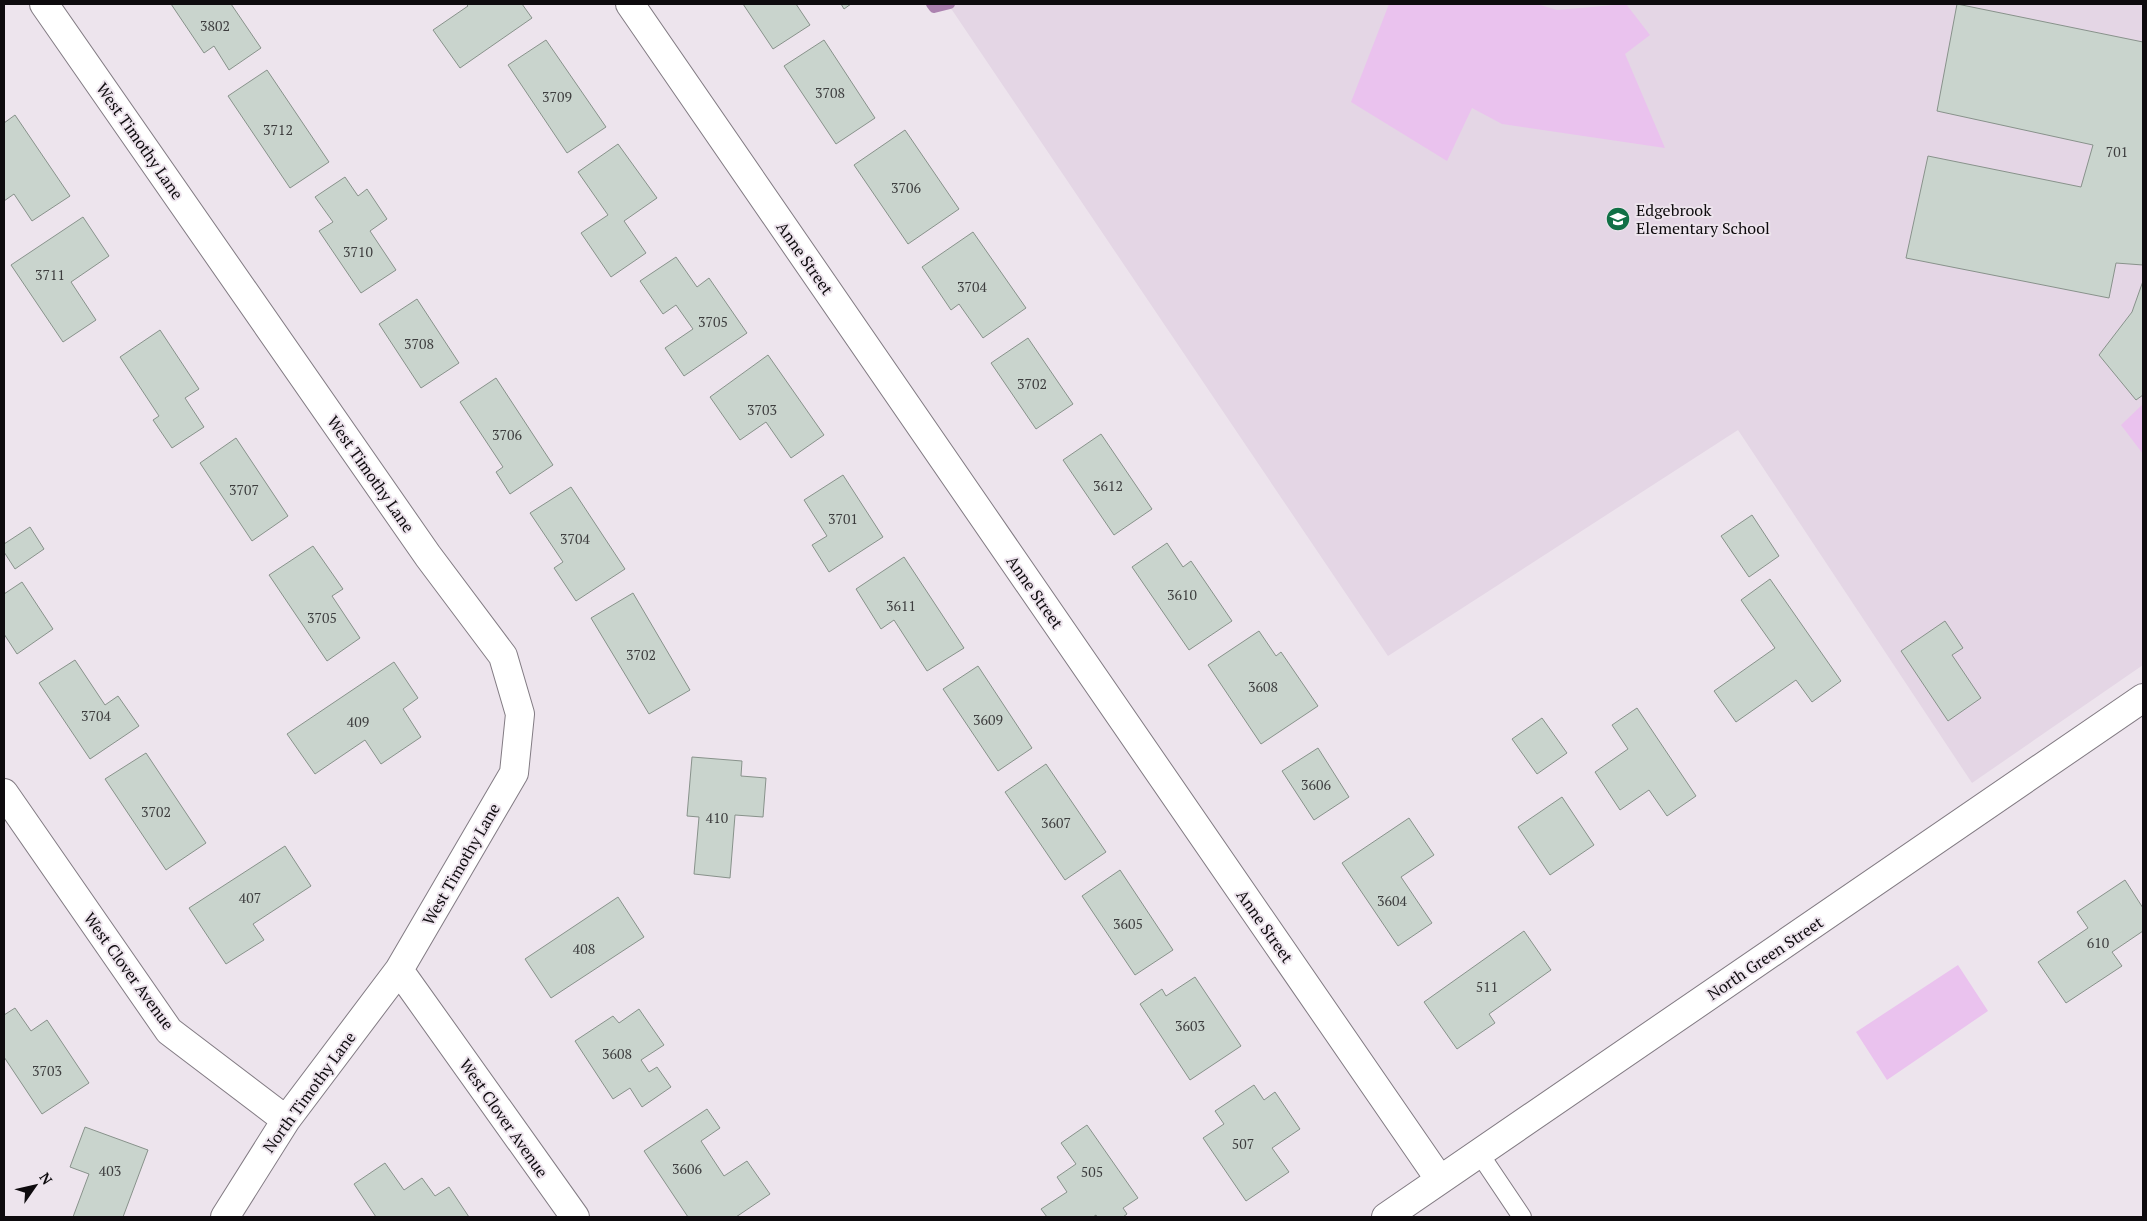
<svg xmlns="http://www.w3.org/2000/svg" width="2147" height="1221" font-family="'PT Serif',serif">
<rect width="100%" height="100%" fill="#ede4ed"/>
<path fill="#e4d6e5" d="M948,4H2143V665L1972,783L1738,430L1388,656Z"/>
<path fill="#eac2ee" d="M1389,4H1537L1557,10L1626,4L1650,35L1625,54L1665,148L1502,124L1472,108L1447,161L1351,102Z
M2143,404V454L2121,425Z
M1958,965L1988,1011L1887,1080L1856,1032Z"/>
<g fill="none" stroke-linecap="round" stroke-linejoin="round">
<path stroke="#ac82b0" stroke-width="10" d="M931,4L934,8L950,4"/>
</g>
<path fill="#c9d4cd" stroke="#88928b" d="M171,4H231L261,48L229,70L214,46L204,53Z
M466,4H522L532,18L460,68L433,30L468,6Z
M743,4H796L810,25L773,49Z
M841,4H851L844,9Z
M1957,4L2143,42V265L2116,263L2109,298L1906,258L1928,156L2081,187L2093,145L1937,111Z
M546,40L606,127L567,153L508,65Z
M824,40L875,118L836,144L784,66Z
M267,70L329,162L290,188L228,96Z
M15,115L70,196L32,221L14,194L4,201V123Z
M905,130L959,209L908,244L854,165Z
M618,144L657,198L624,221L646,253L611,277L581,233L608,215L578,172Z
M345,177L358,196L367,189L387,219L370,231L396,270L361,293L319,231L333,222L315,197Z
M83,217L109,256L71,282L96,320L63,342L11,265Z
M973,232L1026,308L983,338L959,304L951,310L922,267Z
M676,257L697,287L709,278L747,333L684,376L665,348L693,329L676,305L663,314L640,281Z
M2143,281V395L2136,400L2099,355L2132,312Z
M417,299L459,363L421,388L379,324Z
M160,330L199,389L185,398L204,427L172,448L153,420L159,416L120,357Z
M1028,338L1073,404L1036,429L991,363Z
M768,355L824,435L791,458L766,422L740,440L710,397Z
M496,378L553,465L510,494L496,472L503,467L460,402Z
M1101,434L1152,509L1114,535L1063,460Z
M236,438L288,516L252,541L200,463Z
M843,475L883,537L829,572L812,545L827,536L804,500Z
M571,487L625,569L576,601L554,568L563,562L530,513Z
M1752,515L1779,556L1749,577L1721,536Z
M30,527L44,549L15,569L4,552V544Z
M1167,543L1183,567L1191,561L1232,621L1189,650L1132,567Z
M313,546L343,589L332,596L360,638L327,661L269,575Z
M904,557L964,648L927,671L894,620L881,629L856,589Z
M1770,579L1841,681L1812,702L1796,680L1736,722L1714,691L1775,648L1741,600Z
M22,582L53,629L17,654L4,634V594Z
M633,593L690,690L649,714L591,618Z
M1945,621L1963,648L1952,655L1981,698L1948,721L1901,651Z
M1259,631L1276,656L1281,652L1318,706L1261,744L1208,665Z
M75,660L105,705L118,696L139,726L90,759L39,683Z
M394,662L418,698L403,709L421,737L381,764L365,740L315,774L287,734Z
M978,666L1032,748L998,771L943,689Z
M1637,708L1696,796L1667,816L1649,790L1620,810L1595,772L1628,749L1612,725Z
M1542,718L1567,753L1537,774L1512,739Z
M1318,748L1349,797L1314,820L1282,771Z
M146,753L206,843L166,870L105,779Z
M692,757L742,761L741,776L766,778L763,817L735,815L730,878L694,874L699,817L687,816Z
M1046,764L1106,852L1065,880L1005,792Z
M1562,797L1594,845L1550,875L1518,827Z
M1409,818L1434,855L1401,877L1432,923L1398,946L1342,863Z
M285,846L311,886L253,924L264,940L226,964L189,908Z
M1120,870L1173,950L1135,975L1082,896Z
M2125,880L2143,908V931L2112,952L2122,966L2066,1003L2038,962L2088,928L2077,912Z
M618,897L644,937L551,998L525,959Z
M1524,931L1551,970L1489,1014L1495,1023L1457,1049L1424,1002Z
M1195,977L1241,1046L1190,1080L1140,1004L1162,989L1166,996Z
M15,1008L31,1031L47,1020L89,1083L42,1114L4,1057V1015Z
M639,1009L664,1045L641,1060L649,1072L657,1067L671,1087L642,1107L630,1088L613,1099L575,1041L613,1016L619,1023Z
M1254,1085L1264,1100L1275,1092L1300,1129L1272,1148L1289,1172L1246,1201L1203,1138L1224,1124L1215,1111Z
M707,1109L720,1128L701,1141L724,1176L747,1161L770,1194L736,1217H688L644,1151Z
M1087,1125L1138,1198L1123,1208L1127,1214L1123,1217H1097L1096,1215L1093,1217H1047L1041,1209L1067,1192L1057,1177L1076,1164L1061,1143Z
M85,1127L148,1150L123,1217H73L89,1174L70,1167Z
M385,1163L404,1190L422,1178L435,1196L449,1187L469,1217H376L354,1184Z"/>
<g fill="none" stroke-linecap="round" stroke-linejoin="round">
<g stroke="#827b83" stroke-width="20">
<path id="lane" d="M1479,1153L1522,1217"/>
</g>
<g stroke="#827b83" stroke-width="30">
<path id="street" d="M44,4L428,556L503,656L520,714L514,773L399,970L286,1120L225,1217
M630,4L1440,1180
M4,793L169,1031L286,1120
M399,970L575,1217
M1386,1217L2143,698"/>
</g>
<use href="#lane" stroke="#fff" stroke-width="18"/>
<use href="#street" stroke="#fff" stroke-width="28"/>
</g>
<defs>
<g id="school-disc" transform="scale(1.25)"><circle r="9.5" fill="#117046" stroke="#ede4ed"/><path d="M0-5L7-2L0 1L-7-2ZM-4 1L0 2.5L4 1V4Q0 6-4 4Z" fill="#fff"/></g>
</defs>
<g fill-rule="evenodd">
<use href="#school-disc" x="1618" y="219"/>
</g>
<g text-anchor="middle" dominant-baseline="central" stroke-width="4" stroke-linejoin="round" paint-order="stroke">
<g font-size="14" fill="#3d3d3e">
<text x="215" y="25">3802</text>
<text x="830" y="92">3708</text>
<text x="557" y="96">3709</text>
<text x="278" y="129">3712</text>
<text x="2117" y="151">701</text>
<text x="906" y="187">3706</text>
<text x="358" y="251">3710</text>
<text x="50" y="274">3711</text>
<text x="972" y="286">3704</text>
<text x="713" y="321">3705</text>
<text x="419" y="343">3708</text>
<text x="1032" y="383">3702</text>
<text x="762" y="409">3703</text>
<text x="507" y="434">3706</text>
<text x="1108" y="485">3612</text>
<text x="244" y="489">3707</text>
<text x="843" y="518">3701</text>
<text x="575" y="538">3704</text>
<text x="1182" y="594">3610</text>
<text x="901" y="605">3611</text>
<text x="322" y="617">3705</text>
<text x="641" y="654">3702</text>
<text x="1263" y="686">3608</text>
<text x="96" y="715">3704</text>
<text x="988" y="719">3609</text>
<text x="358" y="721">409</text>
<text x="1316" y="784">3606</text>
<text x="156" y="811">3702</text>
<text x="717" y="817">410</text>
<text x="1056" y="822">3607</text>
<text x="250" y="897">407</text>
<text x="1392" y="900">3604</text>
<text x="1128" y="923">3605</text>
<text x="2098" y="942">610</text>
<text x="584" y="948">408</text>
<text x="1487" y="986">511</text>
<text x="1190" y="1025">3603</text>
<text x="617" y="1053">3608</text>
<text x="47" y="1070">3703</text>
<text x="1243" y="1143">507</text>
<text x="687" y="1168">3606</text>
<text x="110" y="1170">403</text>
<text x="1092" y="1171">505</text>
</g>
<g font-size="16" fill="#0e0b0e" stroke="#ede4ed">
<text transform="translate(140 141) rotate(55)">West Timothy Lane</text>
<text transform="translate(805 258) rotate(55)">Anne Street</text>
<text transform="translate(371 474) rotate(55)">West Timothy Lane</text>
<text transform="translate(1035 592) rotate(55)">Anne Street</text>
<text transform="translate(461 864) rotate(-60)">West Timothy Lane</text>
<text transform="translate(1265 926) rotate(55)">Anne Street</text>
<text transform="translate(1765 958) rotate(-34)">North Green Street</text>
<text transform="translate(129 971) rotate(54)">West Clover Avenue</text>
<text transform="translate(309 1092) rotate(-54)">North Timothy Lane</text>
<text transform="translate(504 1118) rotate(55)">West Clover Avenue</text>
</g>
<g font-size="16" fill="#0e0b0e" stroke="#ede4ed" text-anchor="start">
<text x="1636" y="210">Edgebrook<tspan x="1636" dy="18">Elementary School</tspan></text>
</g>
</g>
<rect width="2147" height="1221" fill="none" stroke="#0e0b0e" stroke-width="10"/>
<g transform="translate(35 1186) rotate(56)" stroke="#ede4ed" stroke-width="4" paint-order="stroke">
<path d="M0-4L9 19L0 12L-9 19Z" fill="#0e0b0e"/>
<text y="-8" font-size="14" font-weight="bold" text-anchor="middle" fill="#0e0b0e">N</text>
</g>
</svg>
